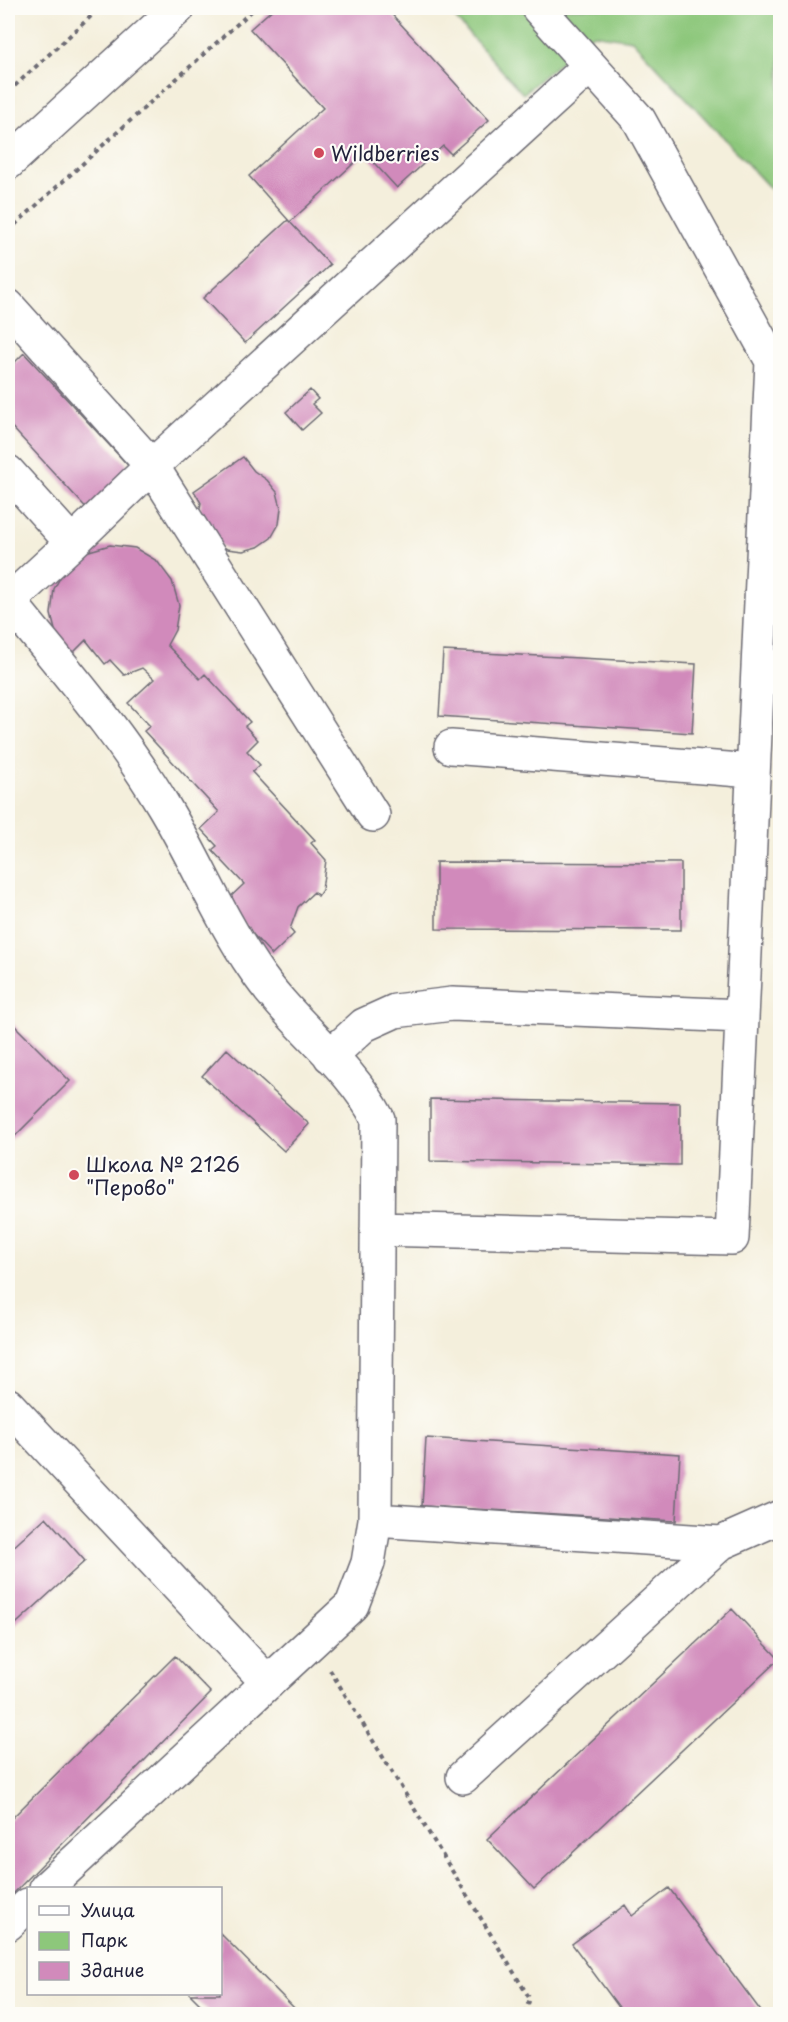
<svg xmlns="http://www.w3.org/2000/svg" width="788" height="2022" font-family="'Playpen Sans',sans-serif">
<rect width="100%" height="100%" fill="#fdfcf7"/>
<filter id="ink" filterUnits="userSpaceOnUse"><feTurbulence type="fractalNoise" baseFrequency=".0167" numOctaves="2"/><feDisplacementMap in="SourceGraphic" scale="12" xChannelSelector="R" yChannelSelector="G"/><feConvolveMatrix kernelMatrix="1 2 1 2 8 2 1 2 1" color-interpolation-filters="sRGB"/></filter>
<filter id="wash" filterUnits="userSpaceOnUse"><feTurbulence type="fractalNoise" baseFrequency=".008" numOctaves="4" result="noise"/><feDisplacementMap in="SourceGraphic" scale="24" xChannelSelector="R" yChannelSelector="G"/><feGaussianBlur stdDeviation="1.35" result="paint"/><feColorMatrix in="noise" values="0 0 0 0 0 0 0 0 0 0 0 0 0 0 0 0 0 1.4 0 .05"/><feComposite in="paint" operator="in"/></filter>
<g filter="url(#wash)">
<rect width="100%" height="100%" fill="#f4efdc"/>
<path fill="#8dc77b" stroke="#58745b" stroke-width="1.5" d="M446,8H780V199L632,40L593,34L523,94Z"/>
<g id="blocks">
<path fill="#d18abb" d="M274,8H386L489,120L451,154L443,146L397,188L365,153L290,222L249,176L323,108L250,29Z
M288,220L330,265L245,343L203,298Z
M24,353L135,473L91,513L8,423V369Z
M310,390L318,399L312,404L321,413L302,430L286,412Z
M243,457L254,471L267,480L277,492L281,508L279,524L271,538L258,547L243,551L227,549L213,541L199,513L201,503L194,491Z
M110,545L135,548L157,561L172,581L179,605L175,630L167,645L200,679L205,674L250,722L245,726L258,740L247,751L260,765L252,772L315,840L311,843L326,860L322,890L318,896L314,892L298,907L290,929L294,934L272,955L224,903L244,884L212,850L217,846L201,829L219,812L144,731L150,726L128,703L154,679L142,668L124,675L110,660L105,664L86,640L70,656L57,638L51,614L54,589L66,567L86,552Z
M443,651L696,664L692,733L439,716Z
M436,862L681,863V930L436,929Z
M8,1019L70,1081L11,1140L8,1136Z
M227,1049L309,1124L284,1151L202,1076Z
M430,1099L680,1103V1165L430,1161Z
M426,1438L680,1454L676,1521L422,1506Z
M46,1517L85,1561L8,1631V1552Z
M732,1609L779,1659L534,1889L487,1839Z
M175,1656L211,1693L8,1899V1822Z
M669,1888L763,2014H624L572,1944L625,1905L632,1916Z
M220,1933L300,2014H210L190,1994H220Z"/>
</g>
</g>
<g filter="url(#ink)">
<use href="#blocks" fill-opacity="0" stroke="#6c6a73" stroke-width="1.5"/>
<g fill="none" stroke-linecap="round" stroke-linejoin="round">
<g stroke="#6c6a73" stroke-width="36">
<path id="minor" d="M8,163L178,8
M8,306L152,466L590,66
M8,472L72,543L152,466L373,815
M9,601C62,667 120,732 163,805C195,858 219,917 254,968C290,1023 348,1061 378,1119L375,1520
M8,602L72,543
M451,747L753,771
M330,1056L364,1025L395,1011L452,1004L742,1016
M377,1229L732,1238L772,361L639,120L538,8
M8,1405L268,1683
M463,1777L721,1543
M46,1888L352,1605L368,1563L375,1520L721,1543L780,1517
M8,1924L28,1905"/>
</g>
<path stroke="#6c6a73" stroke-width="4" stroke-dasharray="4.5 4.5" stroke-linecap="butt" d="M8,92L100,8
M8,231L255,8
M330,1670L530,1999L524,2014"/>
<use href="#minor" stroke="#fff" stroke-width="33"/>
</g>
</g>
<g fill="#d1495b" stroke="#fdfcf7" stroke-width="2">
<circle cx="319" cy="153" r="6"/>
<circle cx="74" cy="1175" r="6"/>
</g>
<g text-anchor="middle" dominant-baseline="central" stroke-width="4.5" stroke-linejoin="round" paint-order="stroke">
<g font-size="20" fill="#22223b" stroke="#fdfcf7" text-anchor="start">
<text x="331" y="153">Wildberries</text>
<text x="86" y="1164">Школа № 2126<tspan x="86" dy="23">"Перово"</tspan></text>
</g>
</g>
<rect width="788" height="2022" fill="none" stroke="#fdfcf7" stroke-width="30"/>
<rect x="27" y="1887" width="195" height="108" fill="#fdfcf7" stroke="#a5a5ac" stroke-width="1.5"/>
<rect x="39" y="1906" width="30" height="9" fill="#ffffff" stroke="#a5a5ac" stroke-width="1.5"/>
<text x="81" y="1917" font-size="18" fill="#22223b">Улица</text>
<rect x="39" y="1932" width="30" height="18" fill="#8dc77b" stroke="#a5a5ac" stroke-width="1.5"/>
<text x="81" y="1947" font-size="18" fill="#22223b">Парк</text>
<rect x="39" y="1962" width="30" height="18" fill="#d18abb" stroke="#a5a5ac" stroke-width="1.5"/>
<text x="81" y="1977" font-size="18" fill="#22223b">Здание</text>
</svg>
